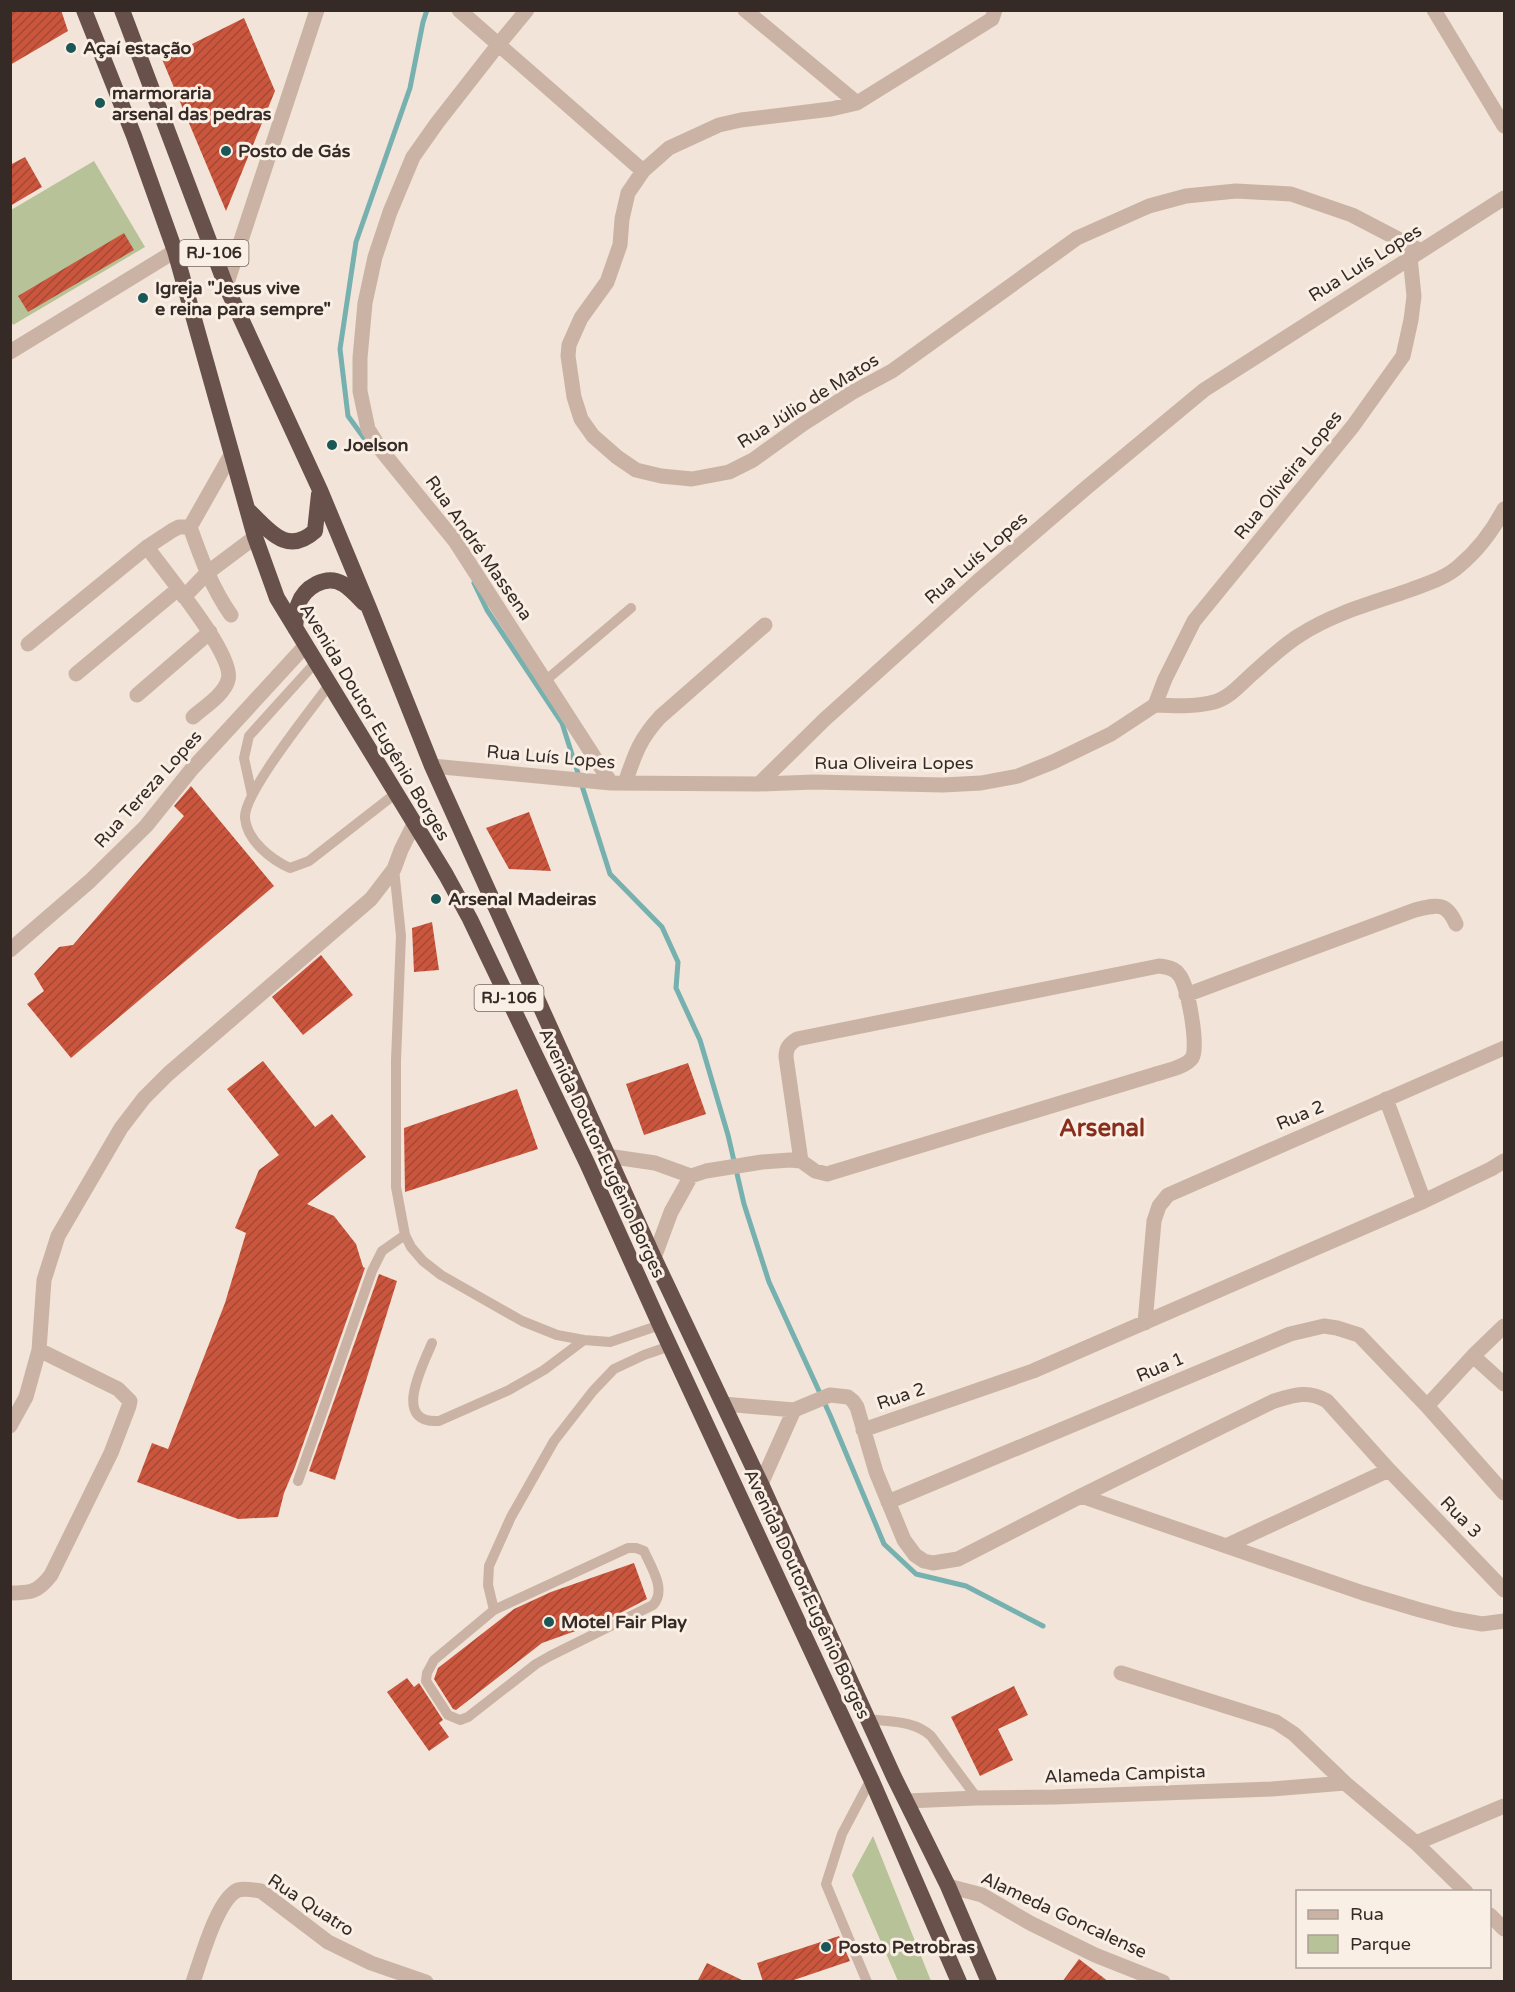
<svg xmlns="http://www.w3.org/2000/svg" width="1515" height="1992" font-family="'Varela Round',sans-serif">
<defs>
<pattern id="building-hatch" width="6" height="6" patternUnits="userSpaceOnUse" patternTransform="scale(1.5)"><rect width="6" height="6" fill="#cb563e"/><path d="M-1 1l2-2M0 6l6-6M5 7l2-2" fill="none" stroke="#a64734"/></pattern>
</defs>
<rect width="100%" height="100%" fill="#f2e4d8"/>
<path fill="#b7c298" d="M94,161L145,247L13,325L11,321V210Z
M873,1836L931,1981H898L852,1875Z"/>
<g fill="none" stroke-linecap="round" stroke-linejoin="round">
<path stroke="#76b0af" stroke-width="5" d="M372,449L348,416L340,349L356,242L410,88L423,22L427,10
M474,583L487,610L562,723L610,874L662,927L678,962L676,988L700,1040L728,1135L744,1204L769,1282L830,1415L884,1544L916,1574L966,1586L1043,1626"/>
</g>
<path fill="url(#building-hatch)" d="M10,10H61L68,31L10,65Z
M244,18L275,91L226,211L162,59Z
M25,157L42,187L10,206V165Z
M124,233L134,250L28,312L18,296Z
M191,786L274,886L71,1058L27,1004L44,991L34,974L59,947L73,945L184,816L174,806Z
M529,812L551,871L509,869L486,828Z
M432,922L439,970L414,972L412,928Z
M321,955L353,995L303,1035L272,997Z
M263,1061L315,1127L332,1114L366,1157L307,1204L334,1216L356,1244L363,1267L365,1268L295,1467L284,1493L278,1517L238,1519L137,1482L152,1443L168,1449L225,1303L246,1233L235,1228L259,1170L279,1155L227,1089Z
M688,1063L706,1114L644,1135L626,1084Z
M517,1089L538,1149L405,1192L404,1128Z
M379,1274L397,1281L335,1480L309,1471Z
M634,1563L647,1599L609,1619L542,1643L456,1710L453,1709L434,1679L438,1668L514,1609L551,1592Z
M407,1678L414,1687L419,1683L443,1720L439,1723L449,1737L429,1751L387,1692Z
M1014,1686L1028,1715L998,1729L1013,1760L980,1776L951,1717Z
M839,1936L850,1961L788,1982H763L757,1963Z
M1079,1959L1109,1982H1062Z
M707,1963L746,1982H697Z"/>
<g fill="none" stroke-linecap="round" stroke-linejoin="round">
<path stroke="#cab3a4" stroke-width="10" d="M545,681L631,608
M329,685C312,709 243,793 245,818C247,841 272,860 290,868L309,861L395,794
M252,795L244,758L249,736L315,663
M394,869L401,936L396,1060V1187L405,1235L411,1247L423,1261L441,1275L522,1321L557,1335L584,1340L610,1342L660,1325
M432,1343C423,1365 391,1424 439,1421L509,1390L544,1370L584,1340
M298,1481L372,1271L382,1251L405,1235
M628,1548H636L644,1551C651,1567 667,1590 653,1605L550,1656L536,1664L468,1717L460,1720L448,1715L426,1681L427,1673L434,1660L494,1610Z
M494,1610L488,1585L489,1566L511,1517L554,1441L593,1391L614,1369L644,1355L670,1346
M867,1719C889,1722 914,1720 931,1736L977,1798
M867,1982L826,1884L842,1834L871,1779"/>
<path stroke="#cab3a4" stroke-width="15" d="M459,10L643,171
M527,10L498,45L437,123L413,157L390,212L375,257L365,303L360,358V391L368,429L381,450L455,541L611,783
M745,10L857,103
M995,10L992,19L857,103L831,109L741,120L719,125L669,148L643,171L628,193L622,219L620,245L607,282L581,318L569,345L568,356L574,397L581,419L593,436L617,457L636,470L661,476L692,479L729,472L753,460L803,424L853,392L892,371L1077,238L1149,206L1186,196L1236,191L1291,194L1352,215L1421,251
M1434,10L1504,126
M1410,257L1414,296L1411,320L1403,356L1353,426L1194,621L1165,679L1155,705C1174,706 1195,707 1214,702C1229,698 1240,685 1251,675C1267,661 1282,646 1300,635C1334,613 1373,603 1410,590C1426,584 1446,578 1459,566C1477,551 1493,530 1504,509
M226,286L317,10
M10,352L175,251
M190,527L232,453
M147,547C163,570 236,656 228,680C224,695 204,707 193,717
M184,597L207,573L255,537
M28,644L147,547L173,530L179,527H190C201,558 212,588 231,615
M76,674L178,589
M137,695L210,632
M432,766L611,783L759,784L824,720L977,582L1086,488L1204,390L1504,198
M625,783C635,754 639,740 660,717L765,625
M759,784L814,782L943,785L981,783L1018,776L1053,762L1111,734L1155,705
M10,950L90,881L146,826L191,770L305,646
M1186,995L1415,910C1436,905 1446,901 1456,924
M1386,1099L1424,1201
M607,1156L655,1163L691,1176L706,1171L762,1162L790,1160L801,1161L815,1171L827,1174L1153,1075C1164,1071 1185,1068 1192,1058C1199,1047 1188,987 1180,976C1175,968 1167,967 1159,966L797,1039C789,1044 786,1048 786,1057L801,1161
M654,1258L671,1212L691,1176
M1145,1323L1154,1221L1159,1206L1168,1195L1504,1048
M1473,1356L1504,1384
M723,1404L794,1410L830,1395L848,1397L853,1401L857,1407L876,1472L904,1540L915,1555L924,1561L933,1563L958,1559L1081,1496L1274,1401C1294,1395 1308,1390 1327,1401L1389,1470L1504,1590
M1427,1406L1473,1356L1504,1326
M10,1426L26,1397L39,1350L44,1280L58,1236L121,1128L144,1098L168,1074L371,899L394,869L401,850L414,824
M863,1430L1033,1371L1424,1201L1491,1169L1504,1161
M761,1484L794,1410
M1081,1496L1363,1593L1420,1610L1454,1619L1482,1624L1504,1621
M888,1502L1290,1334L1324,1326L1337,1328L1359,1335L1427,1406L1504,1493
M1228,1545L1389,1470
M10,1593C31,1593 38,1592 51,1575L111,1453L129,1406L130,1401L118,1389L39,1350
M1121,1673L1276,1722L1294,1734L1345,1783L1416,1843L1466,1892
M907,1801L977,1798L1055,1797L1272,1789L1345,1783
M1416,1843L1504,1806
M948,1886L982,1895L1030,1923L1095,1955L1163,1982
M1490,1915L1504,1929
M193,1982C201,1960 217,1899 238,1890C245,1888 254,1890 261,1891L328,1942L371,1963L426,1982"/>
<path stroke="#68514a" stroke-width="16" d="M84,10L134,136L175,251L255,537L277,598L446,875L470,919L587,1163L660,1325L871,1779L959,1982
M122,10L226,286L320,490L369,608L432,766L654,1258L761,1484L894,1777L948,1886L989,1982
M249,511C270,531 287,556 315,531L319,494
M295,628C296,621 296,612 298,605C304,587 326,574 343,584C351,589 358,597 364,603"/>
</g>
<g fill="#1a5858" stroke="#faefe5" stroke-width="2">
<circle cx="71" cy="48" r="6"/>
<circle cx="100" cy="103" r="6"/>
<circle cx="226" cy="151" r="6"/>
<circle cx="143" cy="298" r="6"/>
<circle cx="332" cy="445" r="6"/>
<circle cx="436" cy="899" r="6"/>
<circle cx="549" cy="1622" r="6"/>
<circle cx="826" cy="1947" r="6"/>
</g>
<g text-anchor="middle" dominant-baseline="central" stroke-width="6" stroke-linejoin="round" paint-order="stroke">
<g fill="#faefe5" stroke="#71655f" stroke-width="1.5">
<rect x="179.5" y="240" width="69" height="26" rx="4.5"/>
<rect x="474.5" y="985" width="69" height="26" rx="4.5"/>
</g>
<g font-size="16" font-weight="bold" fill="#362a26">
<text x="214" y="253">RJ-106</text>
<text x="509" y="998">RJ-106</text>
</g>
<g font-size="18" font-weight="bold" fill="#362a26" stroke="#faefe5" text-anchor="start">
<text x="83" y="48">Açaí estação</text>
<text x="112" y="93">marmoraria<tspan x="112" dy="21">arsenal das pedras</tspan></text>
<text x="238" y="151">Posto de Gás</text>
<text x="155" y="288">Igreja "Jesus vive<tspan x="155" dy="21">e reina para sempre"</tspan></text>
<text x="344" y="445">Joelson</text>
<text x="448" y="899">Arsenal Madeiras</text>
<text x="561" y="1622">Motel Fair Play</text>
<text x="838" y="1947">Posto Petrobras</text>
</g>
<g font-size="18" fill="#362a26" stroke="#faefe5">
<text transform="translate(1365 263) rotate(-32)">Rua Luís Lopes</text>
<text transform="translate(808 401) rotate(-32)">Rua Júlio de Matos</text>
<text transform="translate(1288 475) rotate(-51)">Rua Oliveira Lopes</text>
<text transform="translate(479 548) rotate(55)">Rua André Massena</text>
<text transform="translate(976 558) rotate(-41)">Rua Luís Lopes</text>
<text transform="translate(375 722) rotate(59)">Avenida Doutor Eugênio Borges</text>
<text transform="translate(551 757) rotate(5)">Rua Luís Lopes</text>
<text x="894" y="763">Rua Oliveira Lopes</text>
<text transform="translate(148 789) rotate(-48)">Rua Tereza Lopes</text>
<text transform="translate(1300 1115) rotate(-23)">Rua 2</text>
<text transform="translate(602 1153) rotate(65)">Avenida Doutor Eugênio Borges</text>
<text transform="translate(1160 1367) rotate(-23)">Rua 1</text>
<text transform="translate(901 1396) rotate(-19)">Rua 2</text>
<text transform="translate(1461 1517) rotate(46)">Rua 3</text>
<text transform="translate(807 1594) rotate(65)">Avenida Doutor Eugênio Borges</text>
<text transform="translate(1125 1774) rotate(-2)">Alameda Campista</text>
<text transform="translate(311 1905) rotate(33)">Rua Quatro</text>
<text transform="translate(1064 1915) rotate(25)">Alameda Goncalense</text>
</g>
<g font-size="24" font-weight="bold" fill="#882e1c" stroke="#faefe5">
<text x="1102" y="1128">Arsenal</text>
</g>
</g>
<rect width="1515" height="1992" fill="none" stroke="#362a26" stroke-width="24"/>
<rect x="1296" y="1890" width="195" height="78" fill="#faefe5" stroke="#aca099" stroke-width="1.5"/>
<rect x="1308" y="1910" width="30" height="9" fill="#cab3a4" stroke="#aca099" stroke-width="1.5"/>
<text x="1350" y="1920" font-size="18" fill="#362a26">Rua</text>
<rect x="1308" y="1935" width="30" height="18" fill="#b7c298" stroke="#aca099" stroke-width="1.5"/>
<text x="1350" y="1950" font-size="18" fill="#362a26">Parque</text>
</svg>
